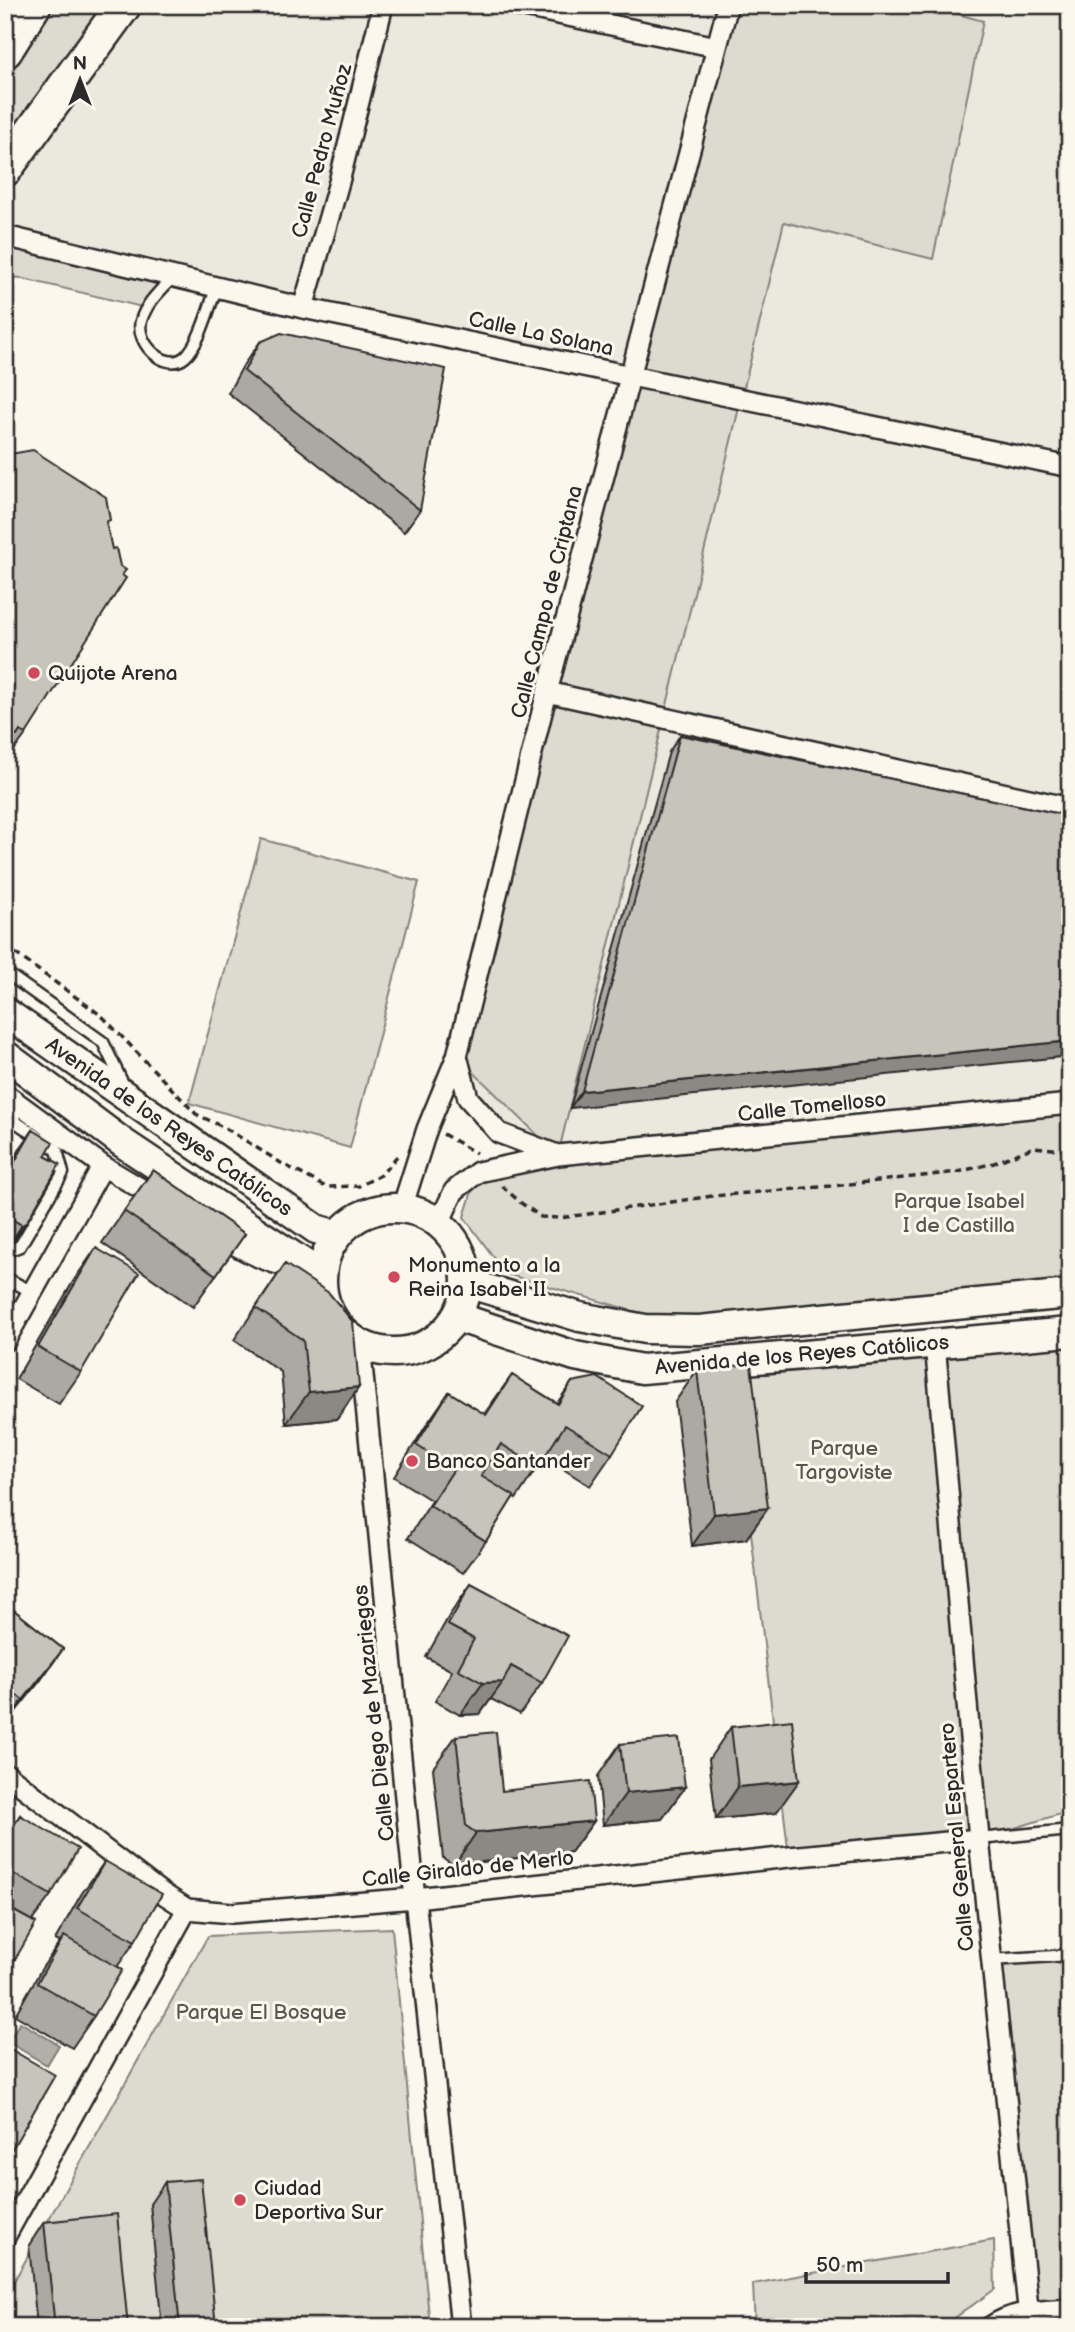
<svg xmlns="http://www.w3.org/2000/svg" width="1075" height="2332" font-family="'Balsamiq Sans',sans-serif">
<rect width="100%" height="100%" fill="#fbf7ec"/>
<filter id="ink" filterUnits="userSpaceOnUse"><feTurbulence type="fractalNoise" baseFrequency=".0143" numOctaves="2"/><feDisplacementMap in="SourceGraphic" scale="14" xChannelSelector="R" yChannelSelector="G"/><feConvolveMatrix kernelMatrix="1 2 1 2 8 2 1 2 1" color-interpolation-filters="sRGB"/></filter>
<g filter="url(#ink)">
<path fill="#ebe8de" d="M124,5H1070V1104L558,1155L499,1133L468,1098L457,1056L629,376L5,235V169Z"/>
<path fill="#dddad0" stroke="#84827e" stroke-width="2" d="M39,5H116L5,166V57Z
M729,5H925L983,21L933,259L784,222L558,1155L457,1056Z
M5,236L173,277L146,308L16,277L5,291Z
M261,839L419,882L350,1148L189,1103Z
M1070,1111V1293L699,1330L506,1274L464,1217L478,1172Z
M1070,1341V1811L979,1839L789,1857L731,1363Z
M392,1928L430,2327H5V2297L208,1936Z
M1070,1955V2327H1002L1029,2312L992,1960Z
M994,2240L995,2289L952,2320L946,2327H755L753,2284Z"/>
<path fill="#b1afa7" stroke="#7b7a75" stroke-width="2" d="M20,2022L59,2045L47,2065L8,2042Z"/>
<g fill="none" stroke-linecap="round" stroke-linejoin="round">
<g stroke="#2b2b2b" stroke-width="15">
<path id="service" d="M173,277C161,290 146,303 141,321C135,343 166,373 185,357C200,344 209,306 217,287
M5,972L103,1042L123,1084
M5,1134L15,1115
M5,1247L10,1250L20,1246L63,1173L57,1150L13,1120
M5,1278L33,1292
M979,1839L1070,1830
M992,1960L1070,1955"/>
</g>
<g stroke="#2b2b2b" stroke-width="24">
<path id="minor" d="M515,5L717,47
M5,236L303,308L1070,467
M303,308L339,182L383,5
M547,692L1070,808
M457,1056L468,1098L499,1133L557,1155
M5,1094L103,1166L160,1200
M402,1208L427,1129L457,1056L547,692L728,5
M439,1223L454,1191L478,1172L558,1155L1070,1104
M216,1234C244,1251 274,1268 307,1269
M5,1341L103,1166
M935,1343L979,1839L1030,2327
M360,1345L415,1898L461,2327
M5,1773L159,1891L187,1909L232,1913L415,1898L789,1857L979,1839
M5,2237L187,1909
M990,2327C1013,2310 1043,2311 1070,2309"/>
</g>
<g stroke="#2b2b2b" stroke-width="33">
<path id="secondary" d="M5,1012L316,1229L337,1235
M5,1055L123,1143L321,1275
M322 1280a72 72 0 1 1 144 0a72 72 0 1 1-144 0Z
M467,1283L580,1317L645,1329L699,1330L1070,1294
M457,1317L575,1356L642,1369L1070,1332"/>
</g>
<g stroke="#2b2b2b" stroke-width="38">
<path id="trunk" d="M5,51L34,5
M5,169L124,5"/>
</g>
<path stroke="#2b2b2b" stroke-width="3.5" stroke-dasharray="7 5" stroke-linecap="butt" d="M5,946L102,1016L196,1114L227,1129L281,1163L326,1187L359,1186L381,1175L398,1155
M443,1134L476,1153
M502,1186L521,1203L541,1217L560,1218L713,1196L832,1186L958,1172L994,1163L1034,1147L1070,1151"/>
<use href="#service" stroke="#fbf7ec" stroke-width="10"/>
<use href="#minor" stroke="#fbf7ec" stroke-width="19"/>
<use href="#secondary" stroke="#fbf7ec" stroke-width="28"/>
<use href="#trunk" stroke="#fbf7ec" stroke-width="33"/>
</g>
<path fill="#aba9a2" stroke="#2b2b2b" stroke-width="2" d="M260,342L420,510L404,532L228,393L244,364Z
M10,454L107,525L26,734L10,756L5,754V456H8Z
M680,735L1070,816L570,1108L669,752Z
M33,1130L45,1156L26,1223L14,1240L11,1242L5,1239V1176L21,1147Z
M153,1170L245,1234L193,1307L102,1243Z
M96,1248L81,1372L59,1404L16,1379L74,1280Z
M285,1264L359,1387L337,1419L286,1424L281,1372L234,1340Z
M697,1370L768,1508L746,1539L692,1546L675,1402Z
M512,1375L557,1403L572,1382L612,1454L590,1486L544,1457L516,1499L513,1497L486,1541L463,1573L408,1538L432,1501L394,1477L427,1424L449,1392L484,1414Z
M471,1584L542,1683L520,1714L491,1699L480,1714L460,1715L435,1701L452,1671L426,1657L449,1616Z
M5,1603L63,1649L40,1681L5,1725Z
M731,1727L776,1813L716,1819L709,1759Z
M456,1736L502,1791L594,1821L571,1852L454,1865L443,1858L433,1768Z
M620,1744L685,1787L662,1819L603,1825L598,1776Z
M20,1815L51,1895L32,1921L9,1970L5,1976V1837Z
M105,1861L135,1941L117,1967L94,2016L72,2048L15,2015L42,1968L60,1942L55,1940L82,1893Z
M165,2182L216,2327H162L150,2204Z
M44,2222L128,2327H37L29,2245Z"/>
<path fill="#8b8984" stroke="#2b2b2b" stroke-width="2" d="M1070,1041V1056L570,1108L582,1091Z
M26,1223L14,1240L11,1242L22,1225Z
M359,1387L337,1419L286,1424L309,1392Z
M768,1508L746,1539L692,1546L714,1514Z
M63,1649L40,1681L5,1725L23,1700Z
M503,1682L480,1714L460,1715L483,1683Z
M799,1781L776,1813L716,1819L738,1787Z
M685,1787L662,1819L603,1825L626,1793Z
M594,1821L571,1852L454,1865L476,1833Z"/>
<path fill="#c7c4bc" stroke="#2b2b2b" stroke-width="2" d="M281,333L446,369L420,510L244,371L260,342Z
M33,450L106,497L110,520L106,522L112,549L116,548L120,566L126,570L122,575L126,578L26,734L20,731L17,736L10,733L5,734V456H10V454Z
M680,735L1070,816V1041L582,1091Z
M33,1130L53,1142L45,1156L60,1164L26,1223L22,1225L5,1215V1179Z
M153,1170L245,1234L216,1275L124,1211Z
M96,1248L139,1273L81,1372L38,1347Z
M285,1264L329,1293L353,1322L359,1387L309,1392L303,1340L256,1308Z
M751,1364L768,1508L714,1514L697,1370Z
M512,1375L558,1404L572,1382L597,1377L642,1406L612,1454L565,1425L538,1467L501,1444L481,1476L514,1496L486,1541L430,1506L454,1469L416,1445L449,1392L486,1415Z
M5,1507L14,1512L5,1527Z
M471,1584L568,1636L542,1683L511,1666L503,1682L483,1683L458,1669L474,1639L448,1625Z
M5,1603L63,1649L23,1700L5,1686Z
M792,1720L799,1781L738,1787L731,1727Z
M496,1732L502,1791L590,1781L594,1821L476,1833L466,1826L456,1736Z
M679,1738L685,1787L626,1793L620,1744Z
M20,1815L78,1849L51,1895L5,1869V1841Z
M105,1861L162,1894L135,1941L77,1908Z
M5,1906L36,1923L9,1970L5,1968Z
M64,1936L122,1970L94,2016L37,1983Z
M5,2046L55,2075L5,2161Z
M201,2179L216,2327H180L165,2182Z
M117,2214L128,2327H55L44,2222Z"/>
</g>
<g fill="#d1495b" stroke="#fbf7ec" stroke-width="2.5">
<circle cx="34" cy="673" r="7"/>
<circle cx="394" cy="1277" r="7"/>
<circle cx="412" cy="1461" r="7"/>
<circle cx="240" cy="2200" r="7"/>
</g>
<g text-anchor="middle" dominant-baseline="central" stroke-width="6" stroke-linejoin="round" paint-order="stroke">
<g font-size="21" fill="#2b2b2b" stroke="#fbf7ec">
<text transform="translate(322 151) rotate(-75)">Calle Pedro Muñoz</text>
<text transform="translate(541 334) rotate(12)">Calle La Solana</text>
<text transform="translate(547 602) rotate(-76)">Calle Campo de Criptana</text>
<text transform="translate(812 1107) rotate(-6)">Calle Tomelloso</text>
<text transform="translate(169 1127) rotate(35)">Avenida de los Reyes Católicos</text>
<text transform="translate(802 1355) rotate(-5)">Avenida de los Reyes Católicos</text>
<text transform="translate(374 1713) rotate(-96)">Calle Diego de Mazariegos</text>
<text transform="translate(957 1837) rotate(-95)">Calle General Espartero</text>
<text transform="translate(468 1869) rotate(-6)">Calle Giraldo de Merlo</text>
</g>
<g font-size="21" fill="#2b2b2b" stroke="#fbf7ec" text-anchor="start">
<text x="48" y="673">Quijote Arena</text>
<text x="408" y="1265">Monumento a la<tspan x="408" dy="24">Reina Isabel II</tspan></text>
<text x="426" y="1461">Banco Santander</text>
<text x="254" y="2188">Ciudad<tspan x="254" dy="24">Deportiva Sur</tspan></text>
</g>
<g font-size="21" fill="#585754" stroke="#fbf7ec">
<text x="959" y="1201">Parque Isabel<tspan x="959" dy="24">I de Castilla</tspan></text>
<text x="844" y="1448">Parque<tspan x="844" dy="24">Targoviste</tspan></text>
<text x="261" y="2012">Parque El Bosque</text>
</g>
</g>
<rect width="1075" height="2332" fill="none" stroke="#fbf7ec" stroke-width="28"/>
<rect x="14" y="14" width="1047" height="2304" fill="none" stroke="#2b2b2b" stroke-width="2.5" filter="url(#ink)"/>
<g transform="translate(80 80)" stroke="#fbf7ec" stroke-width="5" paint-order="stroke">
<path d="M0-5L12 26L0 18L-12 26Z" fill="#2b2b2b"/>
<text y="-10" font-size="19" font-weight="bold" text-anchor="middle" fill="#2b2b2b">N</text>
</g>
<path d="M806 2272v10h142v-10" fill="none" stroke="#2b2b2b" stroke-width="3.5"/>
<text x="816" y="2272" font-size="21" fill="#2b2b2b" stroke="#fbf7ec" stroke-width="5" paint-order="stroke">50 m</text>
</svg>
